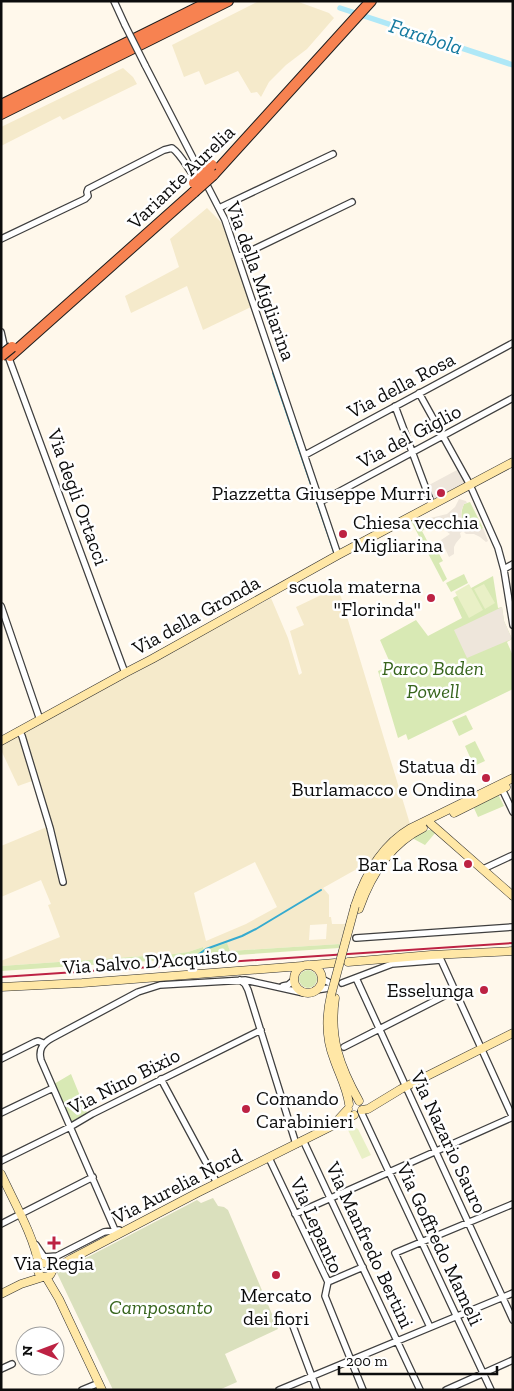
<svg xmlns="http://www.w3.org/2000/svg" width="514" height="1391" font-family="'Zilla Slab',serif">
<rect width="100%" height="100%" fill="#fff8eb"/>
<path fill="#f5eacb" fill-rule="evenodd" d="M259,1H296L329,13L334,18L307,49L286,65L269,82L261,97L257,92L251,93L238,71L205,85L199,71L184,77L172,45Z
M123,68L133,77L137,84L63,120L60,116L1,146V127Z
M207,208L221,222L227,236L251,307L203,330L187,286L131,313L125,296L179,267L170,239Z
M338,587L410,824L395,835L371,861L323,888L329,895V917H331L332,924H346L340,944L230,951L227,944L204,950L203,947L188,952L174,954L1,966V961L60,937L48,905L51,904L41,880L1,897V846L47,827L32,781L18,786L1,750V743L129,676L180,646L271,598L288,638L299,675L302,673L290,631L304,625L296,607ZM255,862L277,907L246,924L206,941L194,893ZM327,924L326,939L309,940L310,925Z"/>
<path fill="#d8e9b4" d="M470,502L483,528L482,529L468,528C460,521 460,513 464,504Z
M416,520L424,521L428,527L422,531L433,552L437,550L443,561L439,563L447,579L443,582L411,521Z
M464,574L468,583L451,592L446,583Z
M493,576L498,608L502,607L504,621L512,639L507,642L513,656V689L408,740L406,734L398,738L378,671L391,665L380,640L416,620L428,636L462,618L453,598Z
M466,715L473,729L459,736L452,721Z
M475,741L485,761L474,766L465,746Z
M498,794L504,806L478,817L473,806Z
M428,830H432L436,832L425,845L412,838Z
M227,943L230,951L340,944L339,948L1,971V966L174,954L188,952L203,947L204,950Z
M299 979a9 9 0 1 1 18 0a9 9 0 1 1-18 0Z
M71,1074L87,1113L71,1122L54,1084Z"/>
<path fill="#dae0bd" d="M213,1198L218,1206L224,1207L228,1210L272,1314L275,1317V1322L278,1329L225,1354L237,1382L219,1390H113L57,1273L197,1200L201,1203Z"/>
<path fill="#e9f0c6" d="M469,584L483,610L469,618L455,592Z
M484,584L495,603L485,609L474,589Z
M354,1127L358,1129L371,1155L362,1159L348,1130Z"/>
<path fill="#eee6db" d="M457,470L465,484L435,500L429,485Z
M459,499L466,501L467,503L464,504L461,512L462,520L465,526L468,528L474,529H482L483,528L488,541L486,542L480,537L474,534H466L463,531L460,533L461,537L456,543L454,547V554L449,557L441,540L450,534L442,528L429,522L426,519L447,514L455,507Z
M502,607L504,621L512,639L467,658L454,630Z"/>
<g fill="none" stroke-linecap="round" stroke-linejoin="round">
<path stroke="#35aacf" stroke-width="2" d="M273,373L334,552
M195,957L206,949L242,936L256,929L321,890"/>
<path stroke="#afe8f7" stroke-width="5.5" d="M340,8L513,65"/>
<g stroke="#3f3f3f" stroke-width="8">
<path id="street" d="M114,1L125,25
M145,65L225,220L338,555
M219,208L333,154
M1,239L85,199L88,196L87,192L88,189L164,150L172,148C183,156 188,171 198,181
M238,257L352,202
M1,332L4,345L125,673
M419,393L470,485L498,548L504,570L513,625
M395,406L432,505
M305,455L513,343
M320,502L513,398
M504,569L513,564
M1,606L40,720
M19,731L22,736L50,828L63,882
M502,789L513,812
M483,869L513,855
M356,938L513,927
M356,978L513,1320
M322,979L330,983
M240,980L245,984L248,990L296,1144
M342,983L392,964L441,960L513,1118
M283,986L288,985L294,980
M316,990L329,988
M344,1047L454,991
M1,1059L35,1042L38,1041L43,1043
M161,1079L217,1183
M361,1112L491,1390
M1,1113L53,1088
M303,1140L420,1390
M269,1158L328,1282L325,1296L363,1390
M1,1161L70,1127L92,1114L261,1030
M295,1214L513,1117
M1,1224L93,1177
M115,1230L41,1060C38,1049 43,1043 52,1038L138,992L160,985L245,980L304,993
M36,1245L44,1257L57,1256L104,1232L119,1230
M328,1282L363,1267
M290,1318L317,1390
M430,1327L395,1253L513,1204
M1,1369L12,1364
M82,1390L99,1383
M279,1390L513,1293
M446,1390L513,1360"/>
</g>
<g stroke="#2e2e2e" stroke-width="9">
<path id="secondary" d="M1,741L125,673L152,659L338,555L513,462
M454,813L506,787
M431,824L513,896
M355,906C365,875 382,845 411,828L513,778
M359,909C371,875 390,844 423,828
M348,962L431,955L513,951
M294 979a14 14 0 1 1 28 0a14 14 0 1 1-28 0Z
M311,965L335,963
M1,987L82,983L302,966
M331,995C326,1016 326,1039 334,1059C339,1074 347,1088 349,1104
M335,998C329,1038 340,1067 359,1101
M362,1110L368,1109L401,1089L513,1033
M337,1121L348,1109
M1,1174C14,1202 34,1236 39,1266
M38 1270a7 7 0 1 1 14 0a7 7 0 1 1-14 0Z
M53,1270L71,1259L197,1193L354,1115
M46,1277L59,1299L102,1390
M1,1294L21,1284L43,1277"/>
</g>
<g stroke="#1d1d1d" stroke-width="12">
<path id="highway" d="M1,105L211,1
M1,114L228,1
M213,175L371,1
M10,356L194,192"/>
</g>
<use href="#street" stroke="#fff" stroke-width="5.5"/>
<use href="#secondary" stroke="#ffe7a6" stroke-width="8"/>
<use href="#highway" stroke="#f78251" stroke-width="10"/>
<path stroke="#bd2243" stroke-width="2" d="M1,977L513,943"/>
<g stroke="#3f3f3f" stroke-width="8" stroke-linecap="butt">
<path id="street-bridge" d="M125,25L145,65"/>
</g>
<g stroke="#2e2e2e" stroke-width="9" stroke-linecap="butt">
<path id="secondary-bridge" d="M331,995L355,906"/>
</g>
<g stroke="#1d1d1d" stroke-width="12" stroke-linecap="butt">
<path id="highway-bridge" d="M194,183L212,165
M194,192L213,175
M1,356L12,347"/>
</g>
<use href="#street-bridge" stroke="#fff" stroke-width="5.5"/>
<use href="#secondary-bridge" stroke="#ffe7a6" stroke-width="8"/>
<use href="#highway-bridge" stroke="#f78251" stroke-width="10"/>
</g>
<g fill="#bd2243" stroke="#fff" stroke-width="2">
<circle cx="441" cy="493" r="5"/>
<circle cx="343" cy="534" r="5"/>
<circle cx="431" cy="598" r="5"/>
<circle cx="486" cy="778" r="5"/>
<circle cx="468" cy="864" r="5"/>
<circle cx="484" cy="990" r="5"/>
<circle cx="246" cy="1109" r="5"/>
<path d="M51.5 1235.5h5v5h5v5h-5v5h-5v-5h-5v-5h5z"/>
<circle cx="276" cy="1275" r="5"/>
</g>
<g text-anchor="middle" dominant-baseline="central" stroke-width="5" stroke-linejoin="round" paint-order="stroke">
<g font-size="20" fill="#0c0c0c" stroke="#fff">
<text transform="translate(181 177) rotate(-44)">Variante Aurelia</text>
<text transform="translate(261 281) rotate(70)">Via della Migliarina</text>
<text transform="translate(401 385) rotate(-28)">Via della Rosa</text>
<text transform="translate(409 436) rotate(-28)">Via del Giglio</text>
<text transform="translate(78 497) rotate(70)">Via degli Ortacci</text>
<text transform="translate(196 615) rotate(-29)">Via della Gronda</text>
<text transform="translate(150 961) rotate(-4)">Via Salvo D'Acquisto</text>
<text transform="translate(124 1081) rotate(-27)">Via Nino Bixio</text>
<text transform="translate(449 1142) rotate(65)">Via Nazario Sauro</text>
<text transform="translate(177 1186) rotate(-27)">Via Aurelia Nord</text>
<text transform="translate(317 1225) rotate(66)">Via Lepanto</text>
<text transform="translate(440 1244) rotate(65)">Via Goffredo Mameli</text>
<text transform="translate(370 1245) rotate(65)">Via Manfredo Bertini</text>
</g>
<g font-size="20" fill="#0c0c0c" stroke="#fff" text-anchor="end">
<text x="431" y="493">Piazzetta Giuseppe Murri</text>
<text x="353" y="522" text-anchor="start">Chiesa vecchia<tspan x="353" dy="23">Migliarina</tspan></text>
<text x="421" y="586">scuola materna<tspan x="421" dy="23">"Florinda"</tspan></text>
<text x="476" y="766">Statua di<tspan x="476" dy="23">Burlamacco e Ondina</tspan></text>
<text x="458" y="864">Bar La Rosa</text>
<text x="474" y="990">Esselunga</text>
<text x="256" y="1098" text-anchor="start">Comando<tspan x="256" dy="23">Carabinieri</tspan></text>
<text x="54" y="1263" text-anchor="middle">Via Regia</text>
<text x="276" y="1295" text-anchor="middle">Mercato<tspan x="276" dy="23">dei fiori</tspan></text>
</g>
<g font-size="20" font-style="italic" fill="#36641c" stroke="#fff">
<text x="433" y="668">Parco Baden<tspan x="433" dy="23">Powell</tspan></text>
<text x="161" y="1307">Camposanto</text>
</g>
<g font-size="21" font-style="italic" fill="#14799f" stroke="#fff">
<text transform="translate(426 36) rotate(18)">Farabola</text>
</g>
</g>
<rect width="514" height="1391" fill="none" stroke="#0c0c0c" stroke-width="5"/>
<g transform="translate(40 1351) rotate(271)"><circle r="24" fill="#ffffff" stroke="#9e9e9e"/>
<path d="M0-4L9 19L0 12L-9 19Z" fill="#bd2243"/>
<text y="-8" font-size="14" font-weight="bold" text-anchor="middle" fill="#0c0c0c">N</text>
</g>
<path d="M339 1366v8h158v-8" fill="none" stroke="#0c0c0c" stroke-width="2.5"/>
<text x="346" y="1366" font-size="15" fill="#0c0c0c" stroke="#ffffff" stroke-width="4" paint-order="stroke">200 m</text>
</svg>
